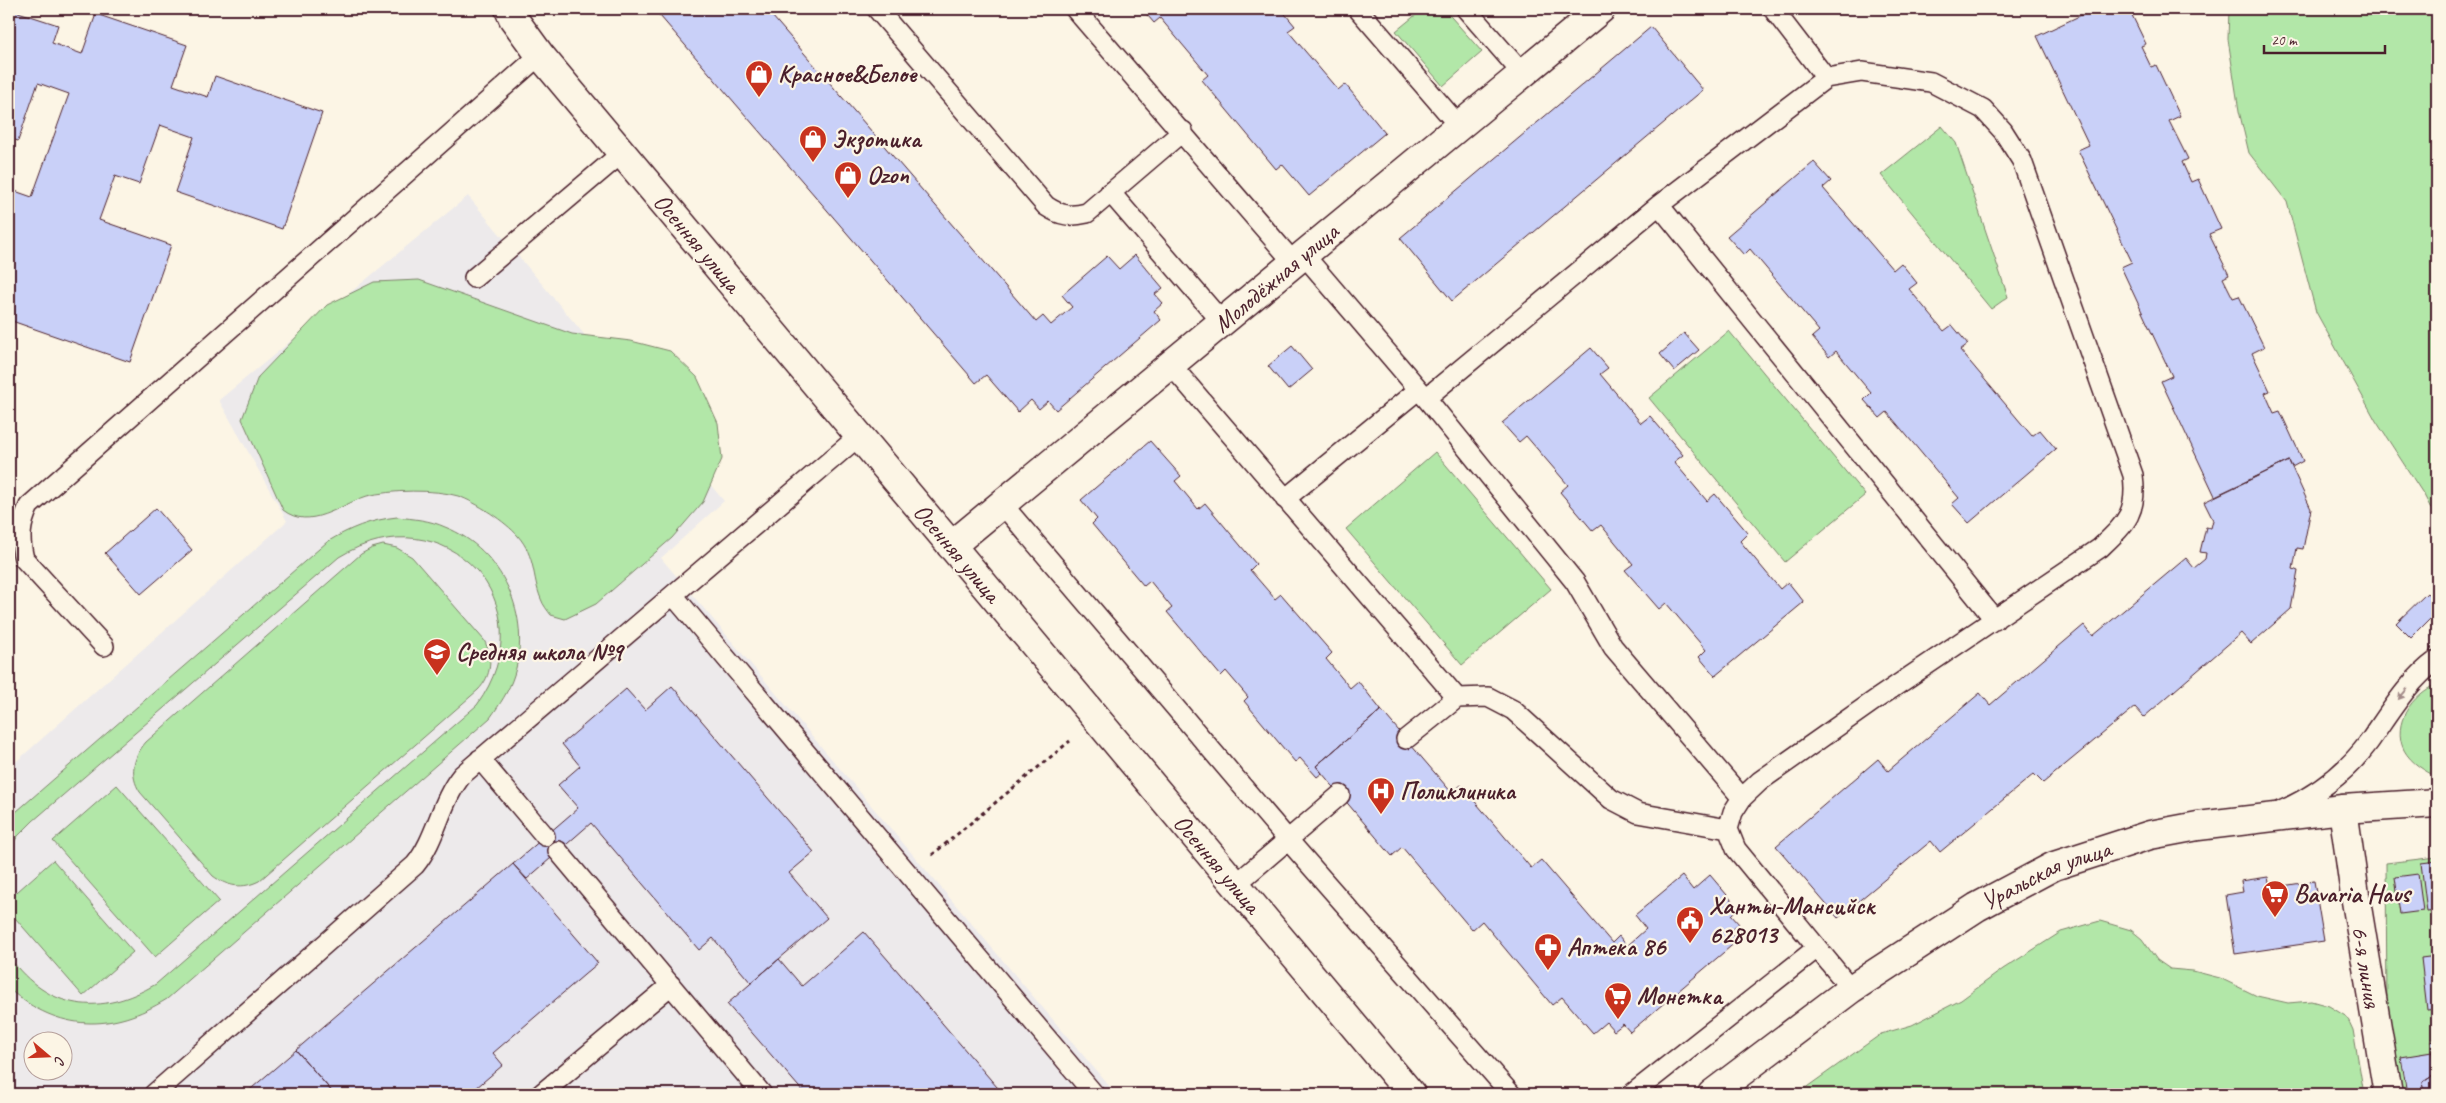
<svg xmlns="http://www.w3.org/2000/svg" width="2446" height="1103" font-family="Caveat,sans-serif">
<rect width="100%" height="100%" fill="#fcf5e5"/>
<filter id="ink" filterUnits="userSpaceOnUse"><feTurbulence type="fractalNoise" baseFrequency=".02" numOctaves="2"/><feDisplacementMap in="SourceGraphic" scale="10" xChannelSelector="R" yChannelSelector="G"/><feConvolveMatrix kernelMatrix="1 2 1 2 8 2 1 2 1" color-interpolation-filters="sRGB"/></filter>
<g filter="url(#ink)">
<path fill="#edeaeb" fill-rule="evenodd" d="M468,196L724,501L661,558L1116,1094H9V768L287,521L219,400ZM32,1040H62V1070H32Z"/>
<path fill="#b2e7a8" stroke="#7e836a" d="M1423,9H1444L1482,52L1443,86L1396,31Z
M2229,9H2437V520L2424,495L2376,421L2316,312L2287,202L2249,153L2239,111L2228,39Z
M1942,126L1956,143L2008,297L1991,309L1881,175Z
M419,280L572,334L631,341L670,351L697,377L718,423L722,459L703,502L672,538L596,604L565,619L551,615C548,611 543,605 541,599C532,577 536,557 518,536C506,522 476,502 458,496C435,489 390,490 367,496C339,505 310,531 283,510L242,419L258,377L327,305L374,282Z
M1729,331L1865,495L1785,562L1649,398Z
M1435,452L1551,589L1462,665L1346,529Z
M397,517C414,519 430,520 445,527C502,549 533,617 514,675C509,691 500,704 490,718L167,999C112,1033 59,1032 9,989V957C49,1011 100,1017 156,984L477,705C550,604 445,492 339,557L33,821L18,836L9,849V818L327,542C350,528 370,520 397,517Z
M383,545L397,548L412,557L484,640C493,657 492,676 478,690L259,881C243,889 228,887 213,876L140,792C129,775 133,757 146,742L361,554L372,548Z
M2437,684V777C2425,771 2411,763 2404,750C2391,723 2413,694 2437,684Z
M117,785L219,901L155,957L53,841Z
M2437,857V1094H2378L2387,1015L2386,863Z
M53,860L133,952L83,996L9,911V899Z
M2100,921L2131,930L2142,939L2157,960L2170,969L2193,971L2220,978L2257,996L2288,1003L2311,1001L2329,1006L2347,1017L2353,1030L2364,1094H1797L1881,1034L1912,1025L1961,1000L2003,969L2061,932Z"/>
<path fill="#c9d0f8" stroke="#4a1f2b" d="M9,9L58,25L52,43L82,54L96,14L187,45L173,85L208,97L215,76L322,113L282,229L175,192L194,137L160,125L139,184L115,176L99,220L171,245L130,362L9,320V189L32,197L69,94L38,83L18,141L9,138Z
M654,9H766L1036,322L1043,316L1051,325L1072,307L1062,295L1107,256L1119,269L1135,255L1163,288L1155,294L1163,303L1154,311L1161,320L1056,410L1048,401L1039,409L1031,400L1018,412L986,375L976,383Z
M1142,9H1281L1295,26L1288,31L1338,90L1345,84L1385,133L1309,196L1282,164L1276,169L1202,80L1208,75L1160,18L1154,23Z
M2094,9H2129L2146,44L2141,46L2151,67L2156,65L2180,116L2169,121L2188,159L2182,162L2191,182L2198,179L2221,229L2209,234L2229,275L2223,278L2233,298L2239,296L2264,347L2252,353L2270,391L2265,393L2274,413L2280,411L2303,461L2292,467L2289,461L2215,496L2161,381L2172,376L2121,267L2132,262L2078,150L2089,145L2037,36Z
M1651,27L1703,90L1452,301L1400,238Z
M1814,162L1831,181L1823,188L1893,270L1901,263L1917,283L1909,289L1944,331L1952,325L1968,344L1960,350L2032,436L2040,430L2056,449L1969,523L1952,504L1959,498L1887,412L1880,418L1864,400L1871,393L1836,351L1829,357L1812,337L1819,331L1750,249L1744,255L1727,236Z
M1684,333L1699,350L1674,371L1660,354Z
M1292,346L1312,370L1288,390L1268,366Z
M1591,348L1608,368L1600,374L1641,423L1650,416L1683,455L1674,462L1707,501L1715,494L1748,533L1740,541L1780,589L1788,582L1804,602L1715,676L1699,657L1706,650L1666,603L1659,609L1625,570L1633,564L1601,525L1593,531L1560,492L1568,485L1526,436L1519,442L1502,423Z
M1150,441L1181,476L1175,481L1198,509L1205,503L1256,564L1250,570L1275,599L1281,594L1332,653L1326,659L1350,688L1358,681L1381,710L1316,766L1322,773L1317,777L1300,758L1295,762L1244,701L1248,697L1226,671L1221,676L1167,612L1172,608L1150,581L1144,586L1092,524L1097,519L1081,500Z
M2289,461L2311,509L2303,549L2297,548L2293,569L2298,571L2291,609L2251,644L2241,633L2144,717L2135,707L2043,783L2034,774L1940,852L1931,841L1838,918L1776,846L1878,759L1888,771L1980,693L1990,705L2084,625L2093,636L2186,558L2194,568L2205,559L2206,553L2200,552L2206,527L2211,528L2213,520L2204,502Z
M156,508L192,550L141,594L105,553Z
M2427,593L2437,603V612L2411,638L2396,623Z
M672,686L814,852L789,873L827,918L751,983L713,938L699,950L591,823L527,879L513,864L578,808L558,785L580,766L562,744L626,689L645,710Z
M1381,710L1452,793L1461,785L1531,868L1541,860L1612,943L1619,936L1627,946L1646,929L1635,915L1682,876L1693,890L1710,875L1738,908L1731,915L1739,924L1730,932L1737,941L1630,1032L1623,1024L1614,1031L1606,1022L1593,1033L1562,997L1552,1005L1482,921L1472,930L1402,847L1392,856L1316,766Z
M2437,861V911L2427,912L2421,863Z
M513,864L598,963L493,1053L503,1065L469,1094H334L296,1050Z
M2418,874L2423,911L2400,914L2395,877Z
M2268,877L2270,888L2314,881L2324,941L2235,954L2226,895L2243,892L2241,881Z
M864,932L1003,1094H805L727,1004L779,959L802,986Z
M2437,956V1009L2427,1010L2421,958Z
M2437,1040V1094H2425L2423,1082L2431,1077L2436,1076L2431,1041Z
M296,1050L334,1094H245Z
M2432,1052L2436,1076L2431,1077L2423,1082L2425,1094H2407L2401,1057Z"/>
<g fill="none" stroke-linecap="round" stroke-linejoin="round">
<g stroke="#4a1f2b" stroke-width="22">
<path id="lane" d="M877,9L1046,206C1061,216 1070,217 1087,213L1183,131
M1075,9L1294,263
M1358,9L1459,126
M1466,9L1522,73
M1773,9L1826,78L1862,72L1931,82L1983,109L2003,131L2022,161L2133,475C2138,513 2126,523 2100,548L1875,700L1760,781L1742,798L1733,812L1728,829L1736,849L1851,989
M1110,192L1222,322
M1659,205L1995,620
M1304,255L1426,398L1575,582L1613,647L1742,798
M474,278L622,153
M1171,365L1457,698L1488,697L1513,710L1611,799L1638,813L1728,829
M1426,398L1659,205L1826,78
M1285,499L1418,390
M1003,505L1288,840L1511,1094
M673,595L1094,1094
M104,646L24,559C19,539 20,525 29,506L540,55
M1406,739L1457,698
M480,759L545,836
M2283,810C2318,794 2346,773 2369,742C2390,712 2408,681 2437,660
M558,851L762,1094
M1235,885L1340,795
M154,1094L415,865C437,838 440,802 462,775L859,436
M541,1094L671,985
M1632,1094L1817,948"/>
</g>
<g stroke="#4a1f2b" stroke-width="31">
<g id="street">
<path d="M509,9L513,18L540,55L1411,1094"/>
<path d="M951,546L1601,9"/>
<path d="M2343,809L2355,895L2388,1094"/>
<path id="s1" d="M1712,1094L1851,989L1977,907L2054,866L2150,835L2198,826L2343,809L2437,803"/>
</g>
</g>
<path stroke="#4a1f2b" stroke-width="3" stroke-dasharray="4 4" stroke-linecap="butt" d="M932,855L1070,741"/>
<use href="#lane" stroke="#fcf5e5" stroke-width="19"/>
<use href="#street" stroke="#fcf5e5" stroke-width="28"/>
</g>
<defs><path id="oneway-solid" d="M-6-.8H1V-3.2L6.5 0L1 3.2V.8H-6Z" transform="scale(1.25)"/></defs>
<use fill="#a38a88" href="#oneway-solid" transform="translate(2403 694) rotate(130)"/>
</g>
<defs>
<g id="shop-pin" transform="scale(1.4375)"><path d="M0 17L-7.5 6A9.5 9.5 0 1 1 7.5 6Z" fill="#c8321e" stroke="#fcf5e5"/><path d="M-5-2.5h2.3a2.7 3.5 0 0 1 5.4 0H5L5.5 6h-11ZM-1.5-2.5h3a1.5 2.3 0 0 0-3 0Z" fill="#fff"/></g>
<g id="school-pin" transform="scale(1.4375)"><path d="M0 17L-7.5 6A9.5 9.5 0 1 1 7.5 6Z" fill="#c8321e" stroke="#fcf5e5"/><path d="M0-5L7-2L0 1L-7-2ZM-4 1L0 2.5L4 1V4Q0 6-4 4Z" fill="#fff"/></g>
<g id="hospital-pin" transform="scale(1.4375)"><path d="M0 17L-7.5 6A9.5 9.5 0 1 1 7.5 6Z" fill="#c8321e" stroke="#fcf5e5"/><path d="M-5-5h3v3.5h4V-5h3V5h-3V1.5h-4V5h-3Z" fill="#fff"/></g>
<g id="supermarket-pin" transform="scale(1.4375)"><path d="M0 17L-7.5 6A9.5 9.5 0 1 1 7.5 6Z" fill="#c8321e" stroke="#fcf5e5"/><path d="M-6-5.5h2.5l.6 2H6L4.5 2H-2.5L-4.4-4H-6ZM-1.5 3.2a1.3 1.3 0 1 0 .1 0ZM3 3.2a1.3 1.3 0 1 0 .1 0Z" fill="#fff"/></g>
<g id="civic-pin" transform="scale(1.4375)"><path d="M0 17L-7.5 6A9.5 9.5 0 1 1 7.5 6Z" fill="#c8321e" stroke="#fcf5e5"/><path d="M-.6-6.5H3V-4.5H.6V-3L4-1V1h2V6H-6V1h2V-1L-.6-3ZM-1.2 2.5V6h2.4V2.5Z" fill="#fff"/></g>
<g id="pharmacy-pin" transform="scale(1.4375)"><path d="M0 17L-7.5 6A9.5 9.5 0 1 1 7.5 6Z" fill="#c8321e" stroke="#fcf5e5"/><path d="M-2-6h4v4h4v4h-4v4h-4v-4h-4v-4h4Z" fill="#fff"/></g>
</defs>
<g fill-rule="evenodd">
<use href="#shop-pin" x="759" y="74"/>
<use href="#shop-pin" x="813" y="139"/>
<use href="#shop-pin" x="848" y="175"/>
<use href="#school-pin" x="437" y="652"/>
<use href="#hospital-pin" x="1381" y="791"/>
<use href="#supermarket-pin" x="2275" y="894"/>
<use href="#civic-pin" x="1690" y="920"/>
<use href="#pharmacy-pin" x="1548" y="947"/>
<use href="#supermarket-pin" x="1618" y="996"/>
</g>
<g text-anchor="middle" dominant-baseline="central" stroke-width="4.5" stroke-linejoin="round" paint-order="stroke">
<g font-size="25" font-weight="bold" fill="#4a1f2b" stroke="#fcf5e5" text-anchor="start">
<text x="778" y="74">Красное&amp;Белое</text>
<text x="832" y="139">Экзотика</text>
<text x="867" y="175">Ozon</text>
<text x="456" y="652">Средняя школа №9</text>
<text x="1400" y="791">Поликлиника</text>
<text x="2294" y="894">Bavaria Haus</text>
<text x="1709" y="906">Ханты-Мансийск<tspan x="1709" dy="29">628013</tspan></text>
<text x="1567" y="947">Аптека 86</text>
<text x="1637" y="996">Монетка</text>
</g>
<g font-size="25" fill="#4a1f2b" stroke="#fcf5e5">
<text transform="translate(697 243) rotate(50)">Осенняя улица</text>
<text transform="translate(1276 278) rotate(-40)">Молодёжная улица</text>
<text transform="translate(957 553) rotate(50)">Осенняя улица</text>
<text transform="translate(1217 864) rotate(50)">Осенняя улица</text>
<text stroke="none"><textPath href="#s1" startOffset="401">Уральская улица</textPath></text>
<text transform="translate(2366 967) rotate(81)">6-я линия</text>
</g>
</g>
<rect width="2446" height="1103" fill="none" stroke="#fcf5e5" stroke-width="30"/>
<rect x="15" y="15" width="2416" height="1073" fill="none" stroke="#4a1f2b" stroke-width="2" filter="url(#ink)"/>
<g transform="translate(48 1056) rotate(109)"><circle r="24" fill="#fcf5e5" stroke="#b59f9b"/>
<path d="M0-4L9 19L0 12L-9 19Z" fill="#c8321e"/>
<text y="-8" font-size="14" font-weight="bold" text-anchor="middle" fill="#4a1f2b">С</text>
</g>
<path d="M2264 45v8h121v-8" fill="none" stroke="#4a1f2b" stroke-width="2.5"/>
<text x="2271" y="45" font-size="15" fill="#4a1f2b" stroke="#fcf5e5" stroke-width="4" paint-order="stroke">20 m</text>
</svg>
